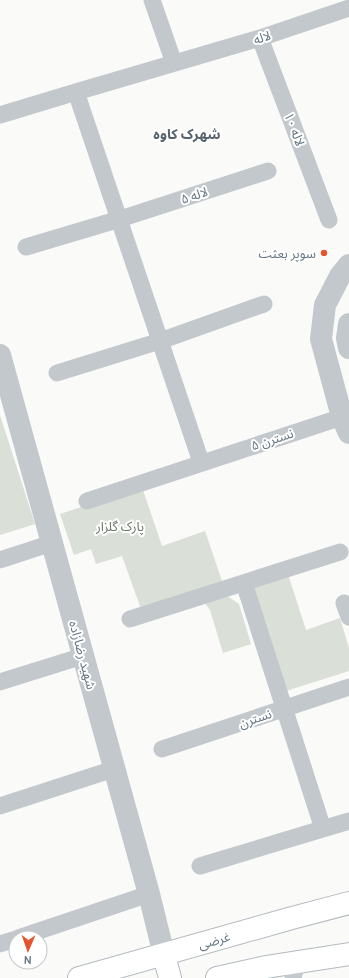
<svg xmlns="http://www.w3.org/2000/svg" width="349" height="978" font-family="Cabin,'Noto Sans Arabic',sans-serif">
<rect width="100%" height="100%" fill="#fafaf8"/>
<path fill="#dadfd7" d="M0,415L35,524L0,535Z
M142,487L162,546L205,531L222,581L141,609L122,556L96,564L91,549L74,555L60,514Z
M288,574L306,630L340,618L349,648V671L283,692L249,587Z
M226,595L239,604L251,644L223,653L210,610L204,602Z"/>
<g fill="none" stroke-linecap="round" stroke-linejoin="round">
<g stroke="#b3babf" stroke-width="24">
<path id="secondary" d="M164,955L170,978
M79,978L292,918L349,903
M217,978L266,967L349,954"/>
</g>
<path stroke="#c3c8cc" stroke-width="17" d="M152,0L174,63
M260,38L329,220
M76,92L201,462
M0,115L76,92L260,38L349,8
M26,247L120,219L268,171
M57,373L160,341L264,304
M87,501L342,417
M0,560L52,543
M244,583L323,829
M344,603L349,617
M130,619L340,552
M0,682L83,656
M162,749L349,687
M0,806L114,769
M200,866L349,821
M18,938L149,894
M0,944L16,939
M293,978L297,963"/>
<path stroke="#c3c8cc" stroke-width="22" d="M349,265L340,276L325,305L321,339L342,417L349,433
M349,324L347,338L349,348
M0,355L149,894L164,955"/>
<use href="#secondary" stroke="#fff" stroke-width="22"/>
</g>
<circle fill="#e4572e" stroke="#fff" stroke-width="1.5" cx="324" cy="253" r="4"/>
<g text-anchor="middle" dominant-baseline="central" stroke-width="4" stroke-linejoin="round" paint-order="stroke">
<g font-size="13" fill="#657683" stroke="#fff">
<text transform="translate(262 37) rotate(-18)">لاله</text>
<text transform="translate(295 129) rotate(69)">لاله ۱۰</text>
<text transform="translate(194 195) rotate(-18)">لاله ۵</text>
<text transform="translate(272 439) rotate(-18)">نسترن ۵</text>
<text transform="translate(83 655) rotate(75)">شهید رضازاده</text>
<text transform="translate(255 718) rotate(-19)">نسترن</text>
<text transform="translate(214 940) rotate(-16)">غرضی</text>
</g>
<g font-size="13" fill="#657683" stroke="#fff" text-anchor="end">
<text x="316" y="253">سوپر بعثت</text>
</g>
<g font-size="13" fill="#687a64" stroke="#fff">
<text x="120" y="526">پارک گلزار</text>
</g>
<g font-size="14" font-weight="bold" fill="#57646e" stroke="#fff">
<text x="187" y="134">شهرک کاوه</text>
</g>
</g>
<g transform="translate(28 950) rotate(182)"><circle r="19" fill="#ffffff" stroke="#c1c8cd"/>
<path d="M0-3L7 15L0 10L-7 15Z" fill="#e4572e"/>
<text y="-6" font-size="11" font-weight="bold" text-anchor="middle" fill="#657683">N</text>
</g>
</svg>
